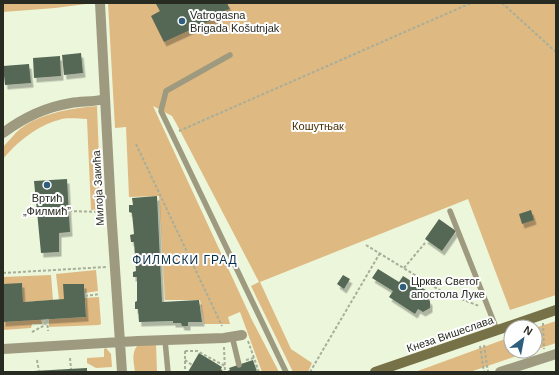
<svg xmlns="http://www.w3.org/2000/svg" width="559" height="375" font-family="Helvetica,sans-serif">
<defs>
<filter id="shadow"><feDropShadow dx="2.5" dy="4.5" stdDeviation="0" flood-color="#0004"/></filter>
</defs>
<rect width="100%" height="100%" fill="#ecf6db"/>
<path fill="#dfb982" d="M3,3H94L55,8L3,12Z
M108,3H556V295L510,310L468,199L260,282L291,349L312,363L308,372H293L251,286L259,282L176,123L172,116L153,106L252,320L279,372H262L240,312L228,317L230,324H204L200,300H165L159,196L129,197L126,127L115,128Z
M97,106L101,209L91,210L87,119C78,119 67,117 59,120C38,125 16,143 3,159V147C9,141 14,134 20,129C41,113 72,108 97,106Z
M96,270L98,291L85,293L84,284H64V299L59,300L56,274Z
M51,275L53,300L23,302L22,284H3V277Z
M99,297L101,324L99,325L49,327V319L86,317L85,298Z
M41,319L42,324H32L31,328L3,330V322Z
M556,321V343L535,350V328Z
M511,337V351H531L470,372H415Z
M146,344H156L157,372H135C134,363 131,354 137,346Z
M106,348L111,354L112,367L96,368L87,363V358L104,357V349Z"/>
<path fill="#556856" filter="url(#shadow)" d="M158,3H227L230,9L224,11L225,14L164,42L151,16L160,11L156,4Z
M81,53L83,73L64,75L62,55Z
M60,56L61,76L34,78L33,58Z
M29,64L31,83L5,85L3,66Z
M67,179L70,232L59,233V252L41,253L34,181Z
M157,196L162,302L199,300L202,322H188V326H182L181,323H173V321L139,322L138,309H135V302L137,301V277H133V272L136,271L134,242H131L130,235L134,234L132,213L129,212V205H133L132,198Z
M531,210L534,220L522,224L519,214Z
M439,219L456,231L442,251L425,239Z
M378,269L399,282L403,276L429,292L426,297L430,301V308L423,312L418,309L415,314L389,297L393,291L372,278Z
M343,275L350,279L344,289L337,284Z
M22,283L23,302L64,299L63,284H84L86,317L3,322V284Z
M199,353L222,367L221,369L223,372H188Z
M253,360L257,372H225L230,370L229,368Z
M87,368V372H33V371Z"/>
<g fill="none" stroke-linecap="round" stroke-linejoin="round">
<path stroke="#a7ae99" stroke-width="2" stroke-dasharray="3 2" stroke-linecap="butt" d="M502,3L556,52
M179,131L471,3
M136,144L222,326
M69,211L103,212
M366,245L441,291L479,306
M404,268L425,243
M3,273L106,267
M85,296L100,294
M47,320L48,331
M543,323L544,349
M185,326V328
M32,332L45,325L47,319
M248,341L259,372
M484,345L488,372
M480,346L484,372
M224,347L225,372
M185,351H197L225,366
M185,351V372
M70,358L71,369
M37,360L39,371
M185,360L192,365
M246,360L254,358
M310,372L380,253"/>
<path stroke="#9e9a7f" stroke-width="5.5" d="M230,55L166,91L161,111L286,372
M450,211L497,330
M232,336L239,365
M165,340L168,372"/>
<path stroke="#9e9a7f" stroke-width="10" d="M100,3L111,210L122,372
M3,133C23,118 46,107 71,103C82,101 94,102 105,99
M3,349L138,341L224,338L242,335
M500,372L556,354"/>
<path stroke="#777148" stroke-width="10" d="M375,372L556,310"/>
</g>
<g fill="#2f5d7c" stroke="#fefefe" stroke-width="1.5">
<circle cx="182" cy="21" r="4"/>
<circle cx="47" cy="185" r="4"/>
<circle cx="403" cy="287" r="4"/>
</g>
<g text-anchor="middle" dominant-baseline="central" stroke-width="4" stroke-linejoin="round" paint-order="stroke">
<g font-size="11" fill="#282b22" stroke="#fefefe" text-anchor="start">
<text x="190" y="15">Vatrogasna<tspan x="190" dy="13">Brigada Košutnjak</tspan></text>
<text x="47" y="198" text-anchor="middle">Вртић<tspan x="47" dy="13">„Филмић”</tspan></text>
<text x="411" y="281">Црква Светог<tspan x="411" dy="13">апостола Луке</tspan></text>
</g>
<g font-size="11" fill="#493000" stroke="#fefefe">
<text x="318" y="126">Кошутњак</text>
</g>
<g font-size="11" fill="#282b22" stroke="#fefefe">
<text transform="translate(98 188) rotate(-93)">Милоја Закића</text>
<text transform="translate(450 334) rotate(-19)">Кнеза Вишеслава</text>
</g>
<g font-size="12" letter-spacing="1" fill="#082f46" stroke="#fefefe">
<text x="185" y="260">ФИЛМСКИ ГРАД</text>
</g>
</g>
<rect width="559" height="375" fill="none" stroke="#282b22" stroke-width="8"/>
<g transform="translate(523 339) rotate(32)"><circle r="19" fill="#fefefe" stroke="#a8aaa6"/>
<path d="M0-3L7 15L0 10L-7 15Z" fill="#2f5d7c"/>
<text y="-6" font-size="11" font-weight="bold" text-anchor="middle" fill="#282b22">N</text>
</g>
</svg>
